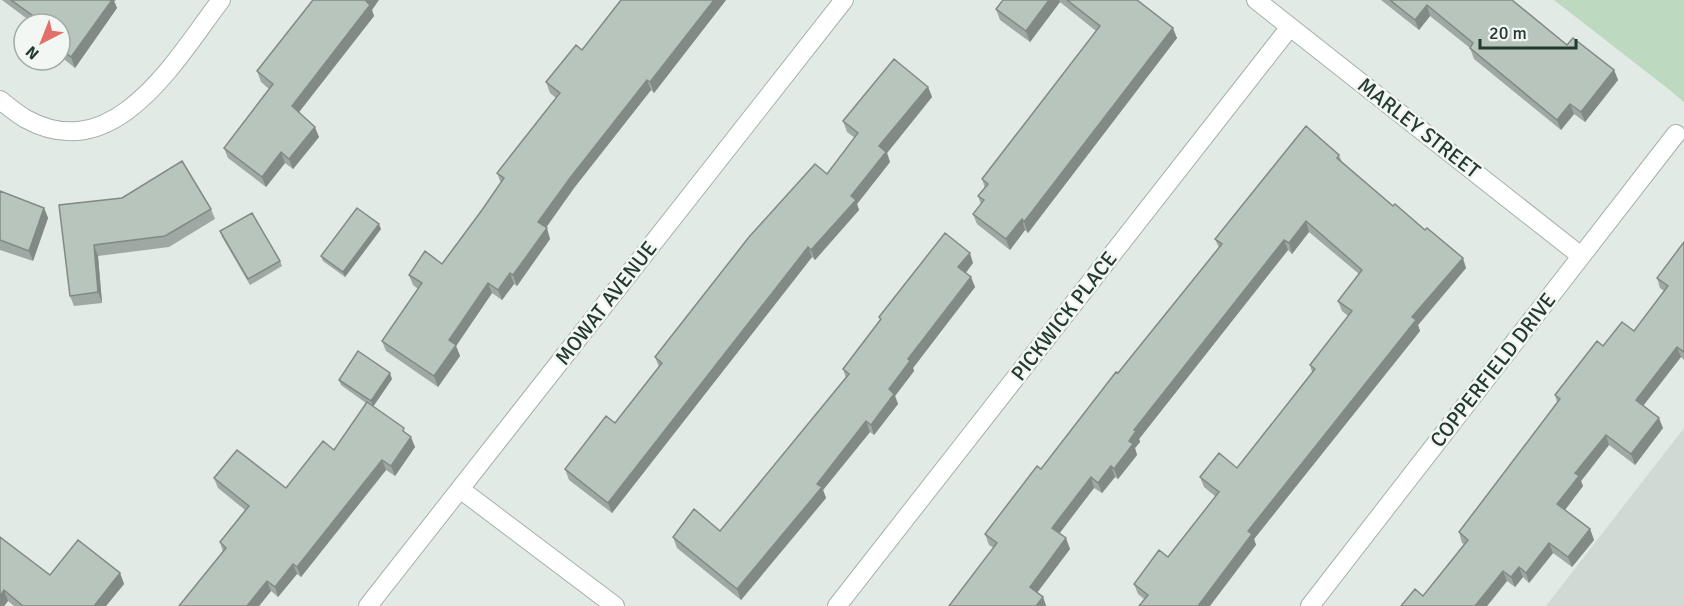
<svg xmlns="http://www.w3.org/2000/svg" width="1684" height="606" font-family="Signika,sans-serif">
<rect width="100%" height="100%" fill="#e2eae5"/>
<path fill="#d0dad4" d="M1684,428V606H1546Z"/>
<path fill="#bdd9bf" d="M1554,0H1684V102L1671,91Z"/>
<g fill="none" stroke-linecap="round" stroke-linejoin="round">
<g stroke="#a5b1ab" stroke-width="20">
<path id="minor" d="M1256,0L1581,256
M0,100C8,106 17,114 26,119C115,168 176,59 221,0
M460,489L615,606
M368,606L844,0
M837,606L1290,27
M1310,606L1676,134"/>
</g>
<use href="#minor" stroke="#fff" stroke-width="18"/>
</g>
<path fill="#9ea9a3" d="M2,0H116L114,1L117,8L75,68L60,56V24H34Z
M621,0H726L654,93L651,90L574,188L546,228L550,239L517,286L514,284L502,300L492,293L456,346L460,356L438,387L386,351L382,341L418,289L413,285L409,275L442,264L482,210L501,183L497,173L556,98L550,93L546,82L582,50Z
M1003,0H1137L1177,38L1028,233L1025,230L1010,250L977,224L973,214L981,204L978,196L985,188L982,179L1096,31L1060,2L1030,42L1000,20L996,9Z
M1381,0H1512L1567,45L1614,70L1618,80L1585,122L1574,114L1561,130L1474,59L1470,48L1430,16L1419,30Z
M372,10L374,16L299,112L319,137L293,169L285,163L266,187L228,158L224,148L269,89L261,82L257,71Z
M928,87L932,97L887,153L890,162L857,204L859,210L815,260L812,257L612,513L569,480L565,469L615,423L659,367L655,357L827,174L855,138L847,132L843,121Z
M1339,155L1342,162L1466,268L1418,325L1420,331L1254,539L1256,545L1144,599L1138,594L1134,584L1168,557L1216,497L1204,487L1200,477L1237,468L1312,372L1310,365L1348,316L1342,311L1338,301L1359,274L1309,232L1292,254L1288,250L1139,439L1140,442L1135,448L1137,455L1118,479L1115,477L1102,493L1094,488L1059,533L1070,549L1037,592L1043,597L1046,606H949L994,548L989,545L985,534L1041,469L1219,248L1215,239Z
M0,191L44,208L48,218L33,261L0,250Z
M59,205L211,209L215,219L169,247L98,256L102,303L74,306L70,296Z
M381,229L345,277L323,261L321,256Z
M220,231L280,261L282,266L250,285L222,237Z
M1684,242V360L1681,357L1643,405L1663,428L1635,465L1609,445L1581,481L1583,486L1565,510L1590,529L1594,540L1572,567L1553,553L1529,583L1523,577L1515,587L1507,581L1487,606H1401L1423,596L1464,544L1462,543L1459,532L1557,402L1555,395L1603,346L1634,331L1664,291L1660,288L1657,278Z
M973,263L966,273L975,287L913,368L914,371L895,396L898,404L874,435L870,432L823,490L826,498L741,600L677,548L673,537L720,531L846,378L843,369L880,320L879,317Z
M392,379L373,406L406,433L415,447L395,476L386,470L301,577L297,574L278,597L271,591L259,606H179L223,552L220,542L245,510L218,488L214,478L286,488L334,450L366,403L341,385L339,380Z
M0,537L50,575L120,573L124,584L106,606H14L8,601L4,606H0Z"/>
<path fill="#818a84" d="M110,0H116L114,1L117,8L75,68L71,57Z
M367,0H379L372,10L374,16L296,116L292,106Z
M714,0H726L654,93L650,82Z
M1049,0H1059L1060,2L1030,42L1026,31Z
M1427,5L1430,16L1419,30L1415,20Z
M1173,28L1177,38L1028,233L1024,222Z
M1614,70L1618,80L1585,122L1581,112Z
M647,80L651,90L574,188L542,233L538,222L570,178Z
M928,87L932,97L887,153L890,162L857,204L859,210L815,260L811,250L851,196L879,146Z
M1570,104L1574,114L1561,130L1557,120Z
M315,127L319,137L293,169L289,159Z
M281,152L285,163L266,187L262,177Z
M44,208L48,218L33,261L29,251Z
M1022,219L1025,230L1010,250L1006,239Z
M1306,221L1309,232L1292,254L1289,243Z
M379,224L381,229L345,277L343,272Z
M547,228L550,239L517,286L513,275Z
M1284,240L1288,250L1139,439L1140,442L1135,448L1137,455L1118,479L1114,469L1134,430Z
M94,245L98,256L102,303L98,292Z
M808,247L812,257L612,513L608,503Z
M970,253L973,263L962,277L958,267Z
M1463,258L1466,268L1418,325L1420,331L1254,539L1256,545L1210,606H1198L1248,531L1412,317Z
M510,273L514,284L502,300L498,290Z
M971,277L975,287L913,368L914,371L895,396L898,404L874,435L871,425L889,389L908,359Z
M488,283L492,293L456,346L460,356L438,387L434,376L449,340Z
M1677,347L1681,357L1640,410L1636,400Z
M390,373L392,379L373,407L371,401Z
M1659,418L1663,428L1635,465L1631,454Z
M866,421L870,432L823,490L826,498L741,600L737,589L817,484Z
M1606,435L1609,445L1581,481L1583,486L1561,515L1557,504L1575,473Z
M411,437L415,447L395,476L391,466Z
M382,460L386,470L301,577L297,567Z
M1111,466L1115,477L1102,493L1098,483Z
M1091,477L1094,488L1056,538L1052,528Z
M1590,529L1594,540L1572,567L1568,557Z
M1066,538L1070,549L1034,597L1030,587Z
M1549,543L1553,553L1529,583L1526,573Z
M293,564L297,574L278,597L275,587Z
M1519,567L1523,577L1515,587L1511,577Z
M1503,571L1507,581L1487,606H1475Z
M120,573L124,584L106,606H94Z
M267,581L271,591L259,606H247Z
M4,590L8,601L4,606H0V596Z
M1043,597L1046,606H1036Z"/>
<path fill="#b8c5bd" stroke="#818a84" stroke-width="1.5" d="M11,0H112L71,57L60,48V24H42L43,23Z
M313,0H367L366,1L370,5L292,106L315,127L289,159L281,152L262,177L224,148L273,84L257,71Z
M621,0H714L650,82L647,80L570,178L538,222L547,228L513,275L510,273L498,290L488,283L449,340L456,345L434,376L382,341L422,283L409,275L425,251L442,264L482,210L504,178L497,173L560,93L546,82L576,45L582,50Z
M1003,0H1049L1026,31L996,9Z
M1067,0H1137L1173,28L1024,222L1022,219L1006,239L973,214L984,200L978,196L988,184L982,179L1100,26Z
M1390,0H1512L1567,45L1573,38L1614,70L1581,112L1570,104L1557,120L1470,48L1473,43L1427,5L1415,20Z
M894,59L928,87L879,146L886,152L851,196L856,200L811,250L808,247L608,503L565,469L606,416L615,423L662,363L655,357L749,237L815,164L827,174L858,133L843,121Z
M1306,126L1339,155L1337,158L1393,206L1395,204L1425,230L1427,228L1463,258L1412,317L1416,320L1248,531L1252,534L1198,606H1139L1148,595L1134,584L1159,550L1168,557L1219,492L1200,477L1219,453L1237,468L1315,369L1310,365L1352,311L1338,301L1362,270L1306,221L1289,243L1284,240L1134,430L1136,431L1129,441L1133,444L1114,469L1111,466L1098,483L1091,477L1052,528L1066,538L1030,587L1043,597L1036,606H949L997,543L985,534L1037,466L1041,469L1116,372L1118,373L1222,244L1215,239Z
M182,161L211,209L165,236L94,245L98,292L70,296L59,205L122,198Z
M0,191L44,208L29,251L0,240Z
M357,208L379,224L343,272L321,256Z
M252,213L280,261L248,279L220,231Z
M945,233L970,253L958,267L971,277L908,359L910,361L889,389L894,394L871,425L866,421L817,484L822,487L737,589L673,537L694,509L720,531L849,374L843,369L881,319L879,317Z
M1684,242V352L1677,347L1636,400L1659,418L1631,454L1606,435L1575,473L1579,476L1557,504L1590,529L1568,557L1549,543L1526,573L1519,567L1511,577L1503,571L1475,606H1401L1415,589L1423,596L1468,540L1459,532L1560,399L1555,395L1597,341L1603,346L1622,322L1634,331L1668,286L1657,278Z
M358,351L390,373L371,401L339,380Z
M367,402L404,428L403,431L411,437L391,466L382,460L297,567L293,564L275,587L267,581L247,606H179L226,548L220,542L249,506L214,478L237,450L286,488L323,441L334,450Z
M0,537L50,575L78,540L120,573L94,606H23L4,590L0,596Z"/>
<g text-anchor="middle" dominant-baseline="central" stroke-width="5" stroke-linejoin="round" paint-order="stroke">
<g font-size="21" fill="#24392f" stroke="#f2f7f4">
<text transform="translate(1419 128) rotate(38)">MARLEY STREET</text>
<text transform="translate(606 303) rotate(-52)">MOWAT AVENUE</text>
<text transform="translate(1064 316) rotate(-52)">PICKWICK PLACE</text>
<text transform="translate(1493 370) rotate(-52)">COPPERFIELD DRIVE</text>
</g>
</g>
<g transform="translate(42 42) rotate(222)"><circle r="28" fill="#f2f7f4" stroke="#a0aba5" stroke-width="1.5"/>
<path d="M0-4.5L10 22L0 15L-10 22Z" fill="#e26f69"/>
<text y="-9" font-size="16" font-weight="bold" text-anchor="middle" fill="#24392f">N</text>
</g>
<path d="M1480 39v9h96v-9" fill="none" stroke="#24392f" stroke-width="3"/>
<text x="1489" y="39" font-size="18" fill="#24392f" stroke="#f2f7f4" stroke-width="4.5" paint-order="stroke">20 m</text>
</svg>
